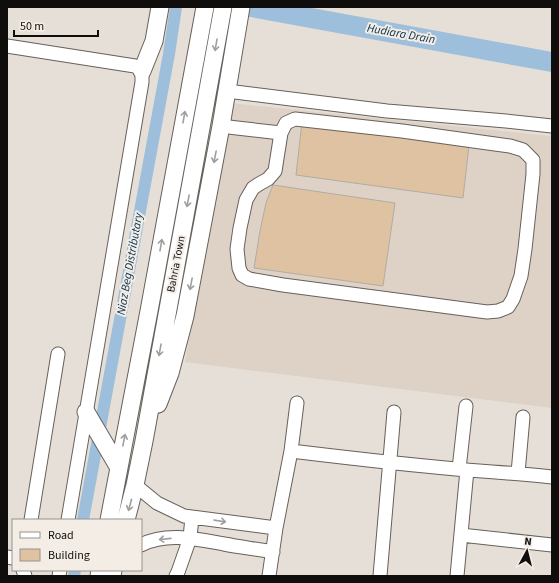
<svg xmlns="http://www.w3.org/2000/svg" width="559" height="583" font-family="'Source Sans 3',sans-serif">
<rect width="100%" height="100%" fill="#e6dfd8"/>
<path fill="#ddd2c5" d="M230,103L552,136V408L185,362Z"/>
<g fill="none" stroke-linecap="round" stroke-linejoin="round">
<path stroke="#9ebfdb" stroke-width="12" d="M83,520L169,54L176,7
M74,576L75,570"/>
<path stroke="#9ebfdb" stroke-width="20" d="M251,7L552,62"/>
</g>
<path fill="#dfc2a2" stroke="#b2aca5" d="M302,122L469,145L463,198L296,175Z
M273,185L395,203L383,286L254,268L260,231L266,203Z"/>
<g fill="none" stroke-linecap="round" stroke-linejoin="round">
<g stroke="#66615b" stroke-width="15">
<path id="minor" d="M7,46L135,66L142,71V82L68,520
M227,91L387,111L506,121L552,126
M221,126L237,128L281,133L286,123L295,119L402,131L495,144L510,146L523,150L533,160V174L525,249L521,276L513,299L508,307L498,311L487,312L283,285L249,279L242,275L239,268L237,249L240,228L246,200L253,188L259,184L268,179L275,171L281,133
M291,451C349,458 408,465 467,470C495,472 524,474 552,477
M459,469L466,406
M518,473L523,417
M135,485L157,503L184,516L276,528
M31,520L58,354
M461,535L552,545
M141,545C167,532 196,539 224,544C240,547 256,549 273,552
M7,557L13,558
M23,570L25,576
M59,576L60,570
M176,576L178,572L190,538L192,517
M269,576L276,528L291,451L297,403
M380,576L394,412
M457,576L467,470"/>
</g>
<g stroke="#66615b" stroke-width="19">
<path id="major" d="M142,71L154,41L160,7
M158,404L170,373L185,316L221,126L241,7
M86,412L119,468
M109,520L149,311L205,7
M126,520L135,485L144,441L223,7
M99,576L100,570
M112,576L113,570"/>
</g>
<use href="#minor" stroke="#fff" stroke-width="13"/>
<use href="#major" stroke="#fff" stroke-width="17"/>
</g>
<defs><path id="oneway-shaft" d="M-6 0H5M1.5-3L5.5 0L1.5 3" fill="none" stroke-width="1.6" stroke-linecap="round" stroke-linejoin="round"/></defs>
<g stroke="#9f9f9e">
<use href="#oneway-shaft" transform="translate(216 45) rotate(100)"/>
<use href="#oneway-shaft" transform="translate(184 117) rotate(-80)"/>
<use href="#oneway-shaft" transform="translate(215 157) rotate(101)"/>
<use href="#oneway-shaft" transform="translate(188 201) rotate(101)"/>
<use href="#oneway-shaft" transform="translate(161 245) rotate(-80)"/>
<use href="#oneway-shaft" transform="translate(191 284) rotate(101)"/>
<use href="#oneway-shaft" transform="translate(160 350) rotate(100)"/>
<use href="#oneway-shaft" transform="translate(124 440) rotate(-79)"/>
<use href="#oneway-shaft" transform="translate(130 505) rotate(105)"/>
<use href="#oneway-shaft" transform="translate(220 521) rotate(8)"/>
<use href="#oneway-shaft" transform="translate(165 539) rotate(174)"/>
</g>
<g text-anchor="middle" dominant-baseline="central" stroke-width="4" stroke-linejoin="round" paint-order="stroke">
<g font-size="11" fill="#100e0c" stroke="#f3ede6">
<text transform="translate(176 264) rotate(-79)">Bahria Town</text>
</g>
<g font-size="12" font-style="italic" fill="#052f4b" stroke="#f3ede6">
<text transform="translate(401 34) rotate(10)">Hudiara Drain</text>
<text transform="translate(130 264) rotate(-80)">Niaz Beg Distributary</text>
</g>
</g>
<rect width="559" height="583" fill="none" stroke="#100e0c" stroke-width="16"/>
<rect x="12" y="519" width="130" height="52" fill="#f3ede6" stroke="#98948f"/>
<rect x="20" y="532" width="20" height="6" fill="#ffffff" stroke="#98948f"/>
<text x="48" y="539" font-size="12" fill="#100e0c">Road</text>
<rect x="20" y="549" width="20" height="12" fill="#dfc2a2" stroke="#98948f"/>
<text x="48" y="559" font-size="12" fill="#100e0c">Building</text>
<g transform="translate(527 551) rotate(7)" stroke="#f3ede6" stroke-width="3" paint-order="stroke">
<path d="M0-3L7 15L0 10L-7 15Z" fill="#100e0c"/>
<text y="-6" font-size="11" font-weight="bold" text-anchor="middle" fill="#100e0c">N</text>
</g>
<path d="M14 30v6h84v-6" fill="none" stroke="#100e0c" stroke-width="2"/>
<text x="20" y="30" font-size="12" fill="#100e0c" stroke="#f3ede6" stroke-width="3" paint-order="stroke">50 m</text>
</svg>
